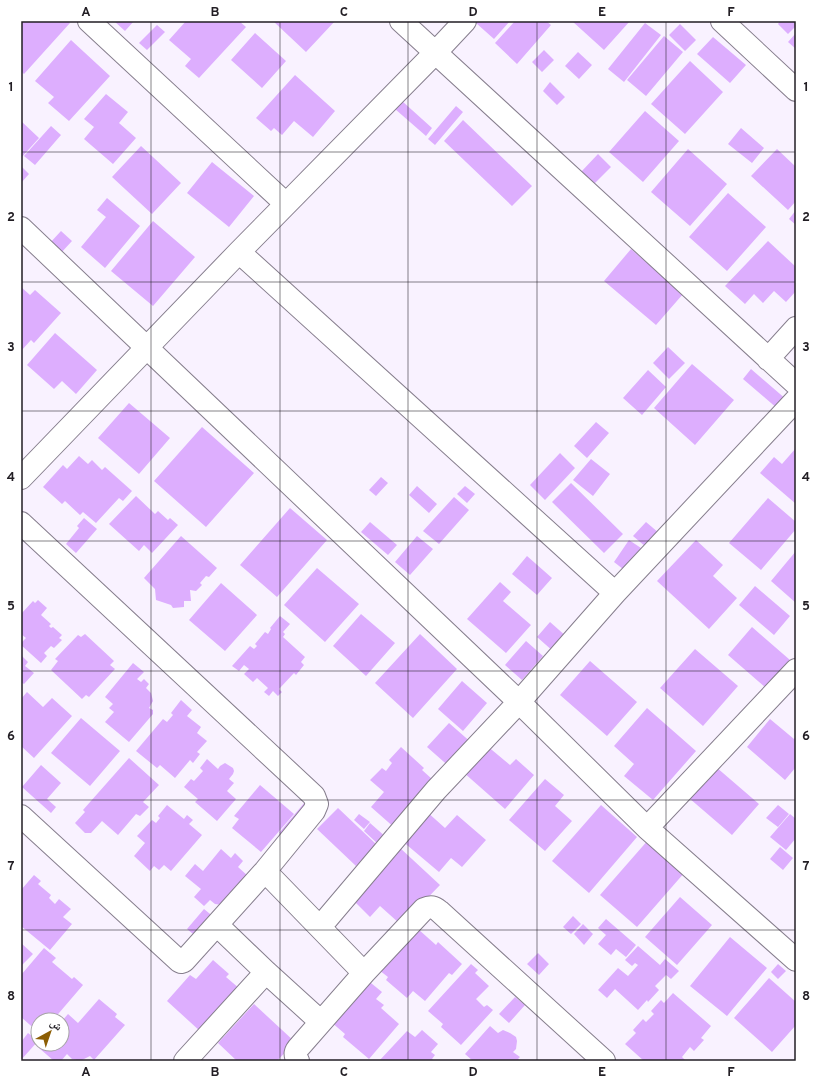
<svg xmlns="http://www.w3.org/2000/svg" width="817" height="1082" font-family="Overpass,'Noto Naskh Arabic',sans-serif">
<rect width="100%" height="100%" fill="#f9f2ff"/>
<path fill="#ddaefe" d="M21,21H68L70,23L24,74L21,71Z
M114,21H134L125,31Z
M186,21H239L246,27L199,78L185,66L191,59L169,40Z
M273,21H335L306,52Z
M478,21H510L494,39L476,23Z
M515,21H546L551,25L517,64L495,43Z
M572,21H630L604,50Z
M780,21H796V26L788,34L778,24Z
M645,23L661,35L624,82L608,69Z
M680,24L696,40L685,51L669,35Z
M157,25L165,32L147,50L139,43Z
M255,33L286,61L262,88L231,60Z
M796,33V49L788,42Z
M664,36L683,52L646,96L627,80Z
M713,37L746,65L730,83L697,54Z
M71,40L110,76L69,121L48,103L54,97L35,81Z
M544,50L554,60L542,72L532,62Z
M578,52L592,65L579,79L565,66Z
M690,61L723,92L685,134L651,104Z
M295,75L335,111L313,137L294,121L282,135L274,128L271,131L256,118Z
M550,82L565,97L557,105L543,91Z
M106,94L128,112L119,123L136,138L113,164L84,139L94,127L84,119Z
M402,101L432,128L426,136L395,109Z
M456,106L463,112L435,145L428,139Z
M645,111L679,141L643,182L609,152Z
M463,120L532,186L512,206L444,141Z
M21,121L39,138L21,158Z
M51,126L61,135L35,165L24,156Z
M741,128L764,148L752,163L728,144Z
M141,146L181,183L152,214L112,177Z
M688,149L727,184L690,226L651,192Z
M777,149L796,167V201L788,210L751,176Z
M598,154L611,167L594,184L581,172Z
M212,162L254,196L229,227L187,193Z
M21,166L29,174L21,183Z
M728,193L766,227L727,271L689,237Z
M107,198L140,226L105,268L81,247L106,217L97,210Z
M796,210V225L789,219Z
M153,221L195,257L153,306L111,271Z
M61,231L72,241L60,254L49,244Z
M768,241L796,267V291L786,302L774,291L763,303L754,294L745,304L725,286Z
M631,249L683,294L656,325L604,281Z
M21,287L30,295L35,290L61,313L34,343L31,340L21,351Z
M55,333L97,370L76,394L62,381L54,389L27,365Z
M668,347L685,363L669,379L653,363Z
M692,364L734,400L695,445L654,408Z
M751,369L787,400L778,409L743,379Z
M648,370L666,387L642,415L623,398Z
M129,403L170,438L139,474L98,438Z
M596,422L609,433L587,458L574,446Z
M202,427L254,473L206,527L154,481Z
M796,448V504L760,473L774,457L782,464Z
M560,453L575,468L545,500L530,485Z
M79,456L88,464L92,460L102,470L105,467L132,491L123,501L119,498L96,523L83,512L80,515L65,501L62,504L43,487L63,465L67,469Z
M591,459L610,474L593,496L573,480Z
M381,477L388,483L376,496L369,490Z
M571,483L623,534L604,553L552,502Z
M417,486L437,504L429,513L409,495Z
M465,486L475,494L467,503L457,494Z
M136,496L155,514L158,511L168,520L170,518L178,525L152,553L144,545L139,551L109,524Z
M454,497L469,510L439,544L423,531Z
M768,498L796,522V529L761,570L729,543Z
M290,508L327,540L277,597L240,565Z
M84,518L97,529L76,553L66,544L79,528L77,526Z
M370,522L397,545L388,555L361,532Z
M646,522L659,533L646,547L633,536Z
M181,536L217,568L209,577L206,576L200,583L202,585L196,591L190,590L191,601H184V607L173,608L171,605L156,600L155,589L144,578Z
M417,536L433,549L410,575L395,562Z
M629,540L644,550L628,573L614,562Z
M696,540L723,565L713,576L737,598L709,629L657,581Z
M796,551V603L771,581Z
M527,556L552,578L537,595L512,574Z
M317,568L359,604L325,642L284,605Z
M500,582L511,592L503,601L531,625L506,653L467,619Z
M221,583L257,615L225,651L189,620Z
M755,586L790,616L774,635L739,605Z
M38,600L47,608L41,615L51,624L49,626L51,628L53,627L62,635L59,638L62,640L54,648L51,646L44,653L47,656L41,663L21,645V643L26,638L21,634V614L33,601L35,603Z
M361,614L395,643L366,676L333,646Z
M280,616L290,624L283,632L285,634L283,637L305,657L301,662L304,665L296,675L294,673L279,689L282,692L278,696L273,691L269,696L264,692L268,688L257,678L253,682L244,674L249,669L244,665L239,671L232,666L250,646L254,649L257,646L255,644L265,632L268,634L271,629L270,628Z
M550,622L567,637L554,652L537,637Z
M752,627L790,660L765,687L728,655Z
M85,634L114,661L110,665L115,669L89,697L86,695L82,699L51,670L58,661L55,659L78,635L81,637Z
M420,634L457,669L413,718L375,683Z
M526,641L543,656L522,680L505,665Z
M695,649L738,686L703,726L660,688Z
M21,655L28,662L25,666L34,673L24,684L21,682Z
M590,661L637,702L607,736L560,695Z
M133,663L144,672L137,679L141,682L144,679L149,684L146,688L151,693L153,701L149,708L153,710V714L129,742L105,722L114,712L109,708L113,704L105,697Z
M462,681L487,703L463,731L438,709Z
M27,692L43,707L52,698L72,716L34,758L21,746V699Z
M181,700L192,710L187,716L201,727L197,733L207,741L197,752L200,754L193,763L190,760L175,778L160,765L157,768L136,751L163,719L167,722L173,715L171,713Z
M647,708L696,751L653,800L624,776L634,764L614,746Z
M81,718L120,751L90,786L51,753Z
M770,719L794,739L796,737V767L785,780L747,747Z
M449,723L473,744L452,769L427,747Z
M486,745L510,765L516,759L534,775L505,809L463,772Z
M401,747L424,768L422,770L432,779L412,801L417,805L396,829L371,807L384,792L370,780L382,768L386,771L392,763L389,760Z
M129,758L159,785L143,802L149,807L140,816L136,814L118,835L102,821L91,833H85L75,823L85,812L83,810Z
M207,759L218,769L220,766L225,763L233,768L234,771L233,774L229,779L234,783L227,791L236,799L217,821L195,802L198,799L184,787L191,779L194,781L203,771L200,768Z
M41,765L61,783L47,799L56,807L51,813L22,787Z
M716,767L759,804L732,835L689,798Z
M545,779L564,795L555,806L572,821L545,851L509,820Z
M260,785L294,814L261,852L232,828L239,819L234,816Z
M305,802L313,810L288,840L279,833Z
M167,805L184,819L187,815L193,820L189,824L202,835L171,871L164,865L159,870L154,866L150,871L134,856L145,843L137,836L152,820L156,823L160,818L158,816Z
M601,805L637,837L589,893L552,861Z
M778,805L789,814L778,827L766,818Z
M338,808L377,845L356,866L317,829Z
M426,811L445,828L457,815L486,840L462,867L451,858L439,872L401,840Z
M359,814L370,822L364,829L354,820Z
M790,814L796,819V838L786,850L770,837Z
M370,823L387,838L380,846L364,831Z
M649,839L685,872L637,927L600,895Z
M399,847L440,885L411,915L399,923L380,906L370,917L353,900Z
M780,847L793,858L783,870L770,859Z
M221,849L231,858L235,853L243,861L238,867L248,876L222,905L215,904L210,900L204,906L194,897L201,889L185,876L195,864L203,871Z
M34,875L41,881L38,884L51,895L49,898L55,904L59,899L71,909L63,917L72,924L50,950L21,926V890Z
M680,897L712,925L677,965L645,937Z
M204,909L215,918L198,938L187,929Z
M573,916L581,924L571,934L563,927Z
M606,919L636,945L626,957L616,949L611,955L598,944L606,935L598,928Z
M583,924L593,934L584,945L574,934Z
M418,929L436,945L438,942L462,964L452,975L449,973L425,1001L413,991L407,998L386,980L388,977L379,970Z
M730,937L767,968L727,1016L690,986Z
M21,943L33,954L21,966Z
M638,946L660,965L665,959L679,971L671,979L666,975L655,986L659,990L648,1002L647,1000L638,1010L615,989L607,998L598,990L618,968L628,976L638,965L635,963L632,966L625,960Z
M44,948L56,958L52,962L72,979L74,977L83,985L53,1020H38V1032L21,1017V975Z
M538,953L549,964L539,975L527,964Z
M213,960L229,974L226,977L240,989L201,1032L167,1001L190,975L196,979Z
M471,964L478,970L475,973L489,986L476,999L484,1007L487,1005L493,1010L461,1045L441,1027L443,1024L428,1011Z
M778,964L786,971L778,979L771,972Z
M769,978L796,1002V1025L772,1052L734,1018Z
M366,979L382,992L376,999L384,1005L381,1008L399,1024L369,1059L343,1037L345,1034L330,1021Z
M673,993L711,1026L701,1038L704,1040L694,1051L690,1047L682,1057L686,1061H644L625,1044L636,1033L633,1030L643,1019L646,1022L654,1014L651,1011L661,1000L664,1003Z
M515,997L525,1005L509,1023L499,1014Z
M99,999L117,1014L115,1017L125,1025L94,1060L90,1056L82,1060H77L72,1059L67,1054L61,1061H54L39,1048L42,1044H62V1021L68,1014L78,1023Z
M254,1004L295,1042L277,1061H237L218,1043Z
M490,1026L498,1033L503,1030L510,1033L516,1037L517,1041L516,1049L513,1052L520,1057L518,1059L521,1061H473L465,1054Z
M422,1030L438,1044L431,1052L435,1055L432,1059L434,1061H379L407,1031L415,1037Z
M28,1033L38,1041L21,1060V1042Z"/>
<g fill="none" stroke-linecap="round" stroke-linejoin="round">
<g stroke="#867e8d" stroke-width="24">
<path id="street" d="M89,21L286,204
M401,21L796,384
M722,21L796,90
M21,228L519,702L647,828L796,960
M239,252L615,593
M768,359L796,328
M21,478L239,252L435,53L465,21
M21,523L314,796L317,804L314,811L265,871L184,961L181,962L179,961L21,816
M647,828L796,670
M265,871L364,973
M217,925L266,972L321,1022
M320,927L436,790L519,702L615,593L796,400
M185,1061L266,972
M298,1061C294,1054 295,1051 300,1046L364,973L424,909C431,906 434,907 439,911L604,1061"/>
</g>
<use href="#street" stroke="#fff" stroke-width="22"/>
</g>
<path fill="none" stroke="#221e24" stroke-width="1" stroke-opacity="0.55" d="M151,21V1061M280,21V1061M408,21V1061M537,21V1061M666,21V1061M21,152H796M21,282H796M21,411H796M21,541H796M21,671H796M21,800H796M21,930H796"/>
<rect width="817" height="1082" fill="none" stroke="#ffffff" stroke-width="44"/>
<g transform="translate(50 1032) rotate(40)"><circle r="19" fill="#ffffff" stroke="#a7a5a7"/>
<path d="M0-3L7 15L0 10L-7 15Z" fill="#8c5e04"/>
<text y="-6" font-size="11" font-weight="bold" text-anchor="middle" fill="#221e24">ش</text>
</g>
<rect x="22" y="22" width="773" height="1038" fill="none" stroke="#221e24" stroke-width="1.5"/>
<g font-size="13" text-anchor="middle" font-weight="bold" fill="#221e24">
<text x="86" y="16">A</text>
<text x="215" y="16">B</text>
<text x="344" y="16">C</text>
<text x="473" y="16">D</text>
<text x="602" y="16">E</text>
<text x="731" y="16">F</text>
<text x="11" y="91">1</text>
<text x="806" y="91">1</text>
<text x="11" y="221">2</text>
<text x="806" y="221">2</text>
<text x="11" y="351">3</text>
<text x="806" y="351">3</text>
<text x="11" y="481">4</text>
<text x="806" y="481">4</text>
<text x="11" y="610">5</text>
<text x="806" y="610">5</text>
<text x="11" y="740">6</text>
<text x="806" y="740">6</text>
<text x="11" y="870">7</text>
<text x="806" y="870">7</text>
<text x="11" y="1000">8</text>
<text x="806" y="1000">8</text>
<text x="86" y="1076">A</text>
<text x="215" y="1076">B</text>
<text x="344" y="1076">C</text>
<text x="473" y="1076">D</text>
<text x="602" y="1076">E</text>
<text x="731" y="1076">F</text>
</g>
</svg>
